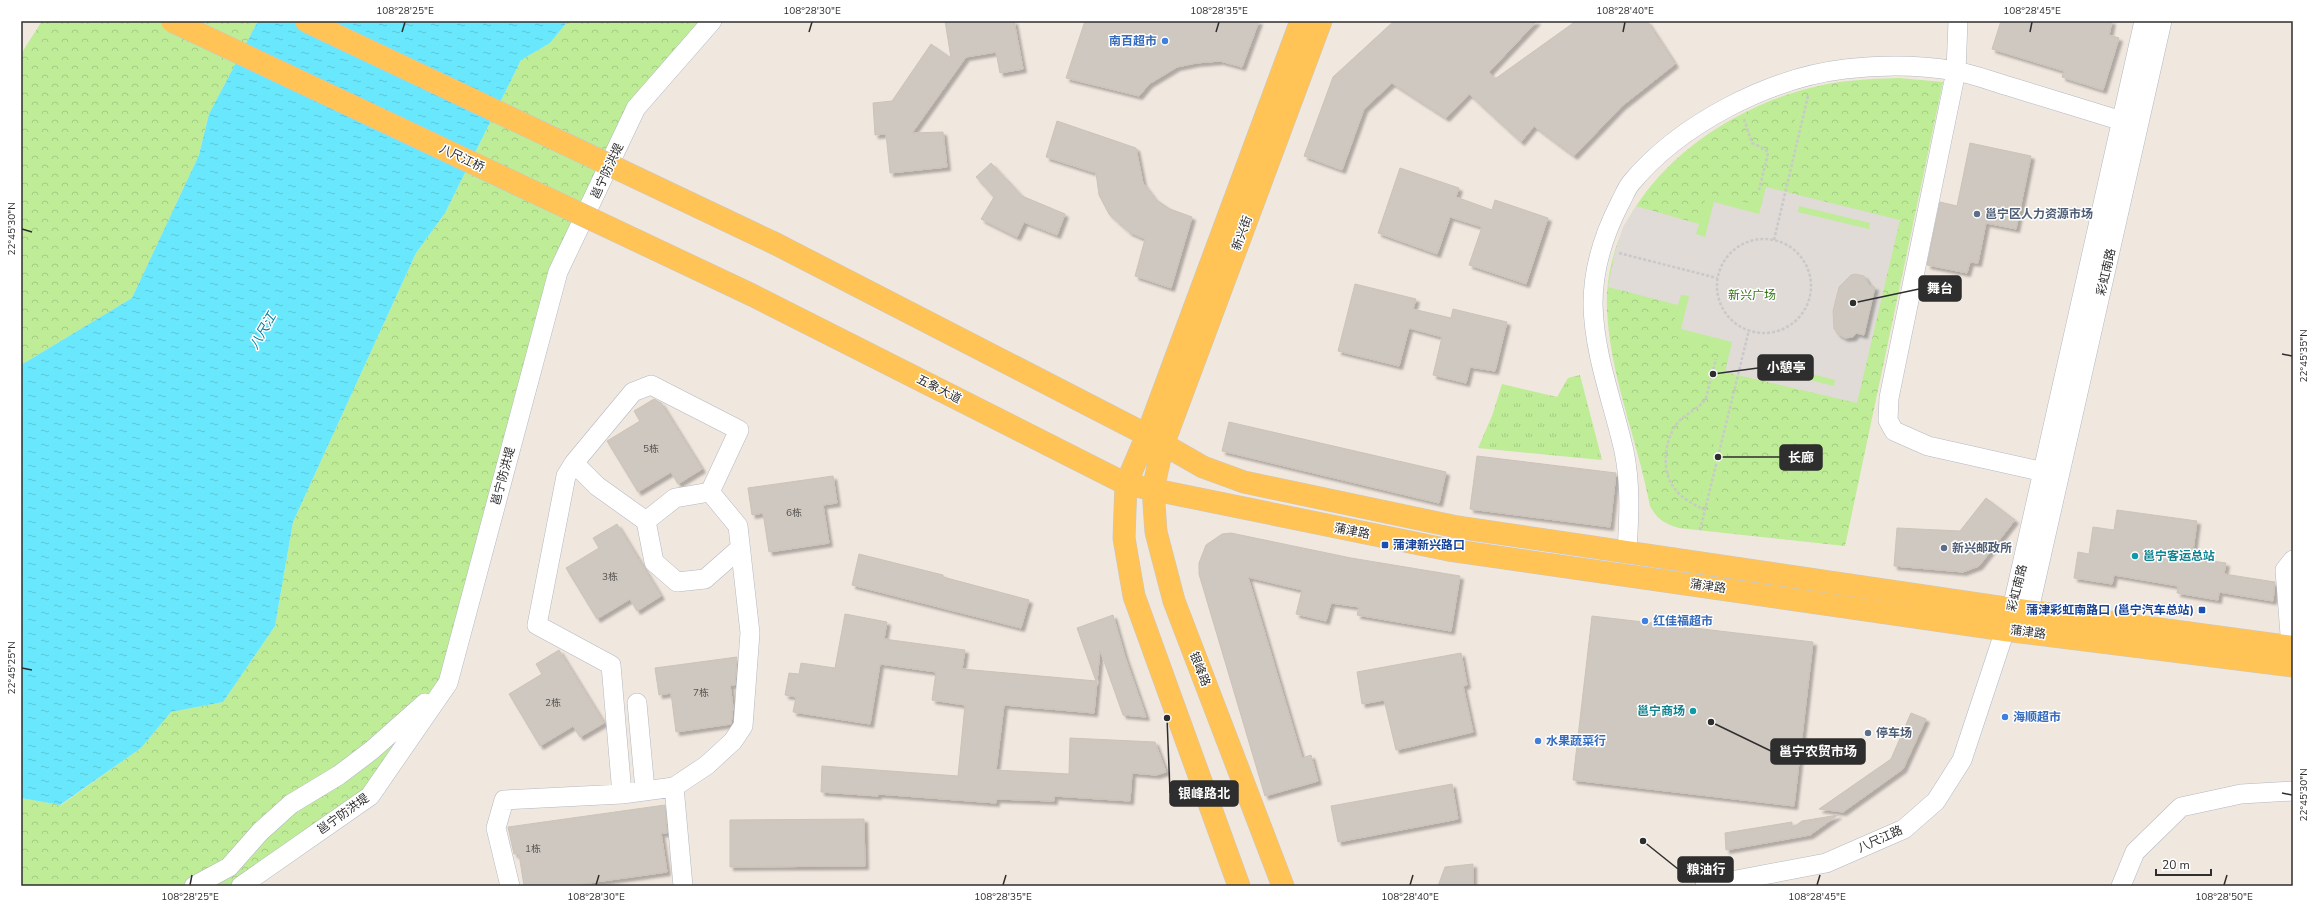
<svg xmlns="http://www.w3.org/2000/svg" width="2314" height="907" font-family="'Nunito Sans','Noto Sans SC',sans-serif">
<defs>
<pattern id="grass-tufts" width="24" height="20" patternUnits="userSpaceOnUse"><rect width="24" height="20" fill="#beec97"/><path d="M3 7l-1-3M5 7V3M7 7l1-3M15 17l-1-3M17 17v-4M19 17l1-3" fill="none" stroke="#a4cb82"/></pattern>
<pattern id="forest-crowns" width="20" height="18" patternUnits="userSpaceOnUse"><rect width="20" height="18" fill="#beec97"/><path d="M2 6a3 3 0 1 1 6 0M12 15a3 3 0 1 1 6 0" fill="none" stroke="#a4cb82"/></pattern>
<pattern id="water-ripples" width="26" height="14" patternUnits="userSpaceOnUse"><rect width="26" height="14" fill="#69e7fc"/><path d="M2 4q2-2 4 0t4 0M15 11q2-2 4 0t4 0" fill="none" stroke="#5bc6d8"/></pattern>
<filter id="shadow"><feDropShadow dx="3.5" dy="3.5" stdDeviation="1" flood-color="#0004"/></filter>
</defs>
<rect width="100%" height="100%" fill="#f0e7df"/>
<path fill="url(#grass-tufts)" d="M1580,375L1602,460L1478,448L1492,416L1502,384L1557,397L1568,378Z"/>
<path fill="url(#forest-crowns)" d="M42,21H258L209,114L199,155L132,298L21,365V54Z
M568,21H712L636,108L558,272L448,683L370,796L241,886H21V798L61,805L141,748L171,712L223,702L275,626L293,522L416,253L445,213L521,60L550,43Z
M1899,78L1943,82L1845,546L1679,528C1665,524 1657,519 1650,506C1638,441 1610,377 1607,310C1602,197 1710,113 1810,88C1839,80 1869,79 1899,78Z"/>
<path fill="#beec97" d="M1799,104L1814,107L1799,168L1784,164Z
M1707,193L1761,206L1760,214L1705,237L1696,234Z
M1799,206L1871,223L1869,230L1798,212Z
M1681,294L1689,297L1681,329L1732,342L1730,350L1671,335Z
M1764,362L1835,380L1834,386L1762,368Z
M1723,407L1738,411L1714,507L1699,503Z"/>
<path fill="#e0dbd7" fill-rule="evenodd" d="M1766,187L1900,220L1857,403L1725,372L1732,342L1681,329L1689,296L1681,295L1678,305L1608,287L1615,252L1623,227L1636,206L1699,224L1696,234L1705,237L1714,202L1759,214ZM1799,206L1870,223L1869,229L1798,212ZM1764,362L1835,380L1834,386L1762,368Z"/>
<path fill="url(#water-ripples)" d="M258,21H568L550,43L521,60L445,213L416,253L293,522L275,626L223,702L171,712L141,748L60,805L21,798V365L132,298L199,155L209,114Z"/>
<path fill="#cfc8c0" stroke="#ccc3b8" filter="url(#shadow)" d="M945,21H1014L1023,69L1000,73L996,52L966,57L912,133L943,132L947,167L890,173L886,134L875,135L873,103L892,101L931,44L951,58Z
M1085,21H1259L1242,67L1220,61L1196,63L1177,67L1149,84L1139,96L1066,78Z
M1394,21H1537L1489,72L1495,79L1576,21H1647L1675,64L1622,106L1574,156L1534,126L1521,142L1469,94L1446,118L1392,83L1364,109L1342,170L1304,156L1333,77Z
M2001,21H2112L2109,35L2119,38L2103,90L2062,77L2064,71L1992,49Z
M1057,121L1136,148L1143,183L1155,199L1170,209L1192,217L1171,288L1135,276L1145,239L1129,232L1109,214L1099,195L1096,173L1046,157Z
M1970,143L2031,156L2016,229L1986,223L1978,263L1970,262L1967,273L1927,265L1940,202L1957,206Z
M991,163L1022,196L1065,214L1057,235L1024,222L1017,237L981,219L994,197L976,177Z
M1400,168L1459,188L1456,197L1492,210L1495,200L1548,218L1526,284L1469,265L1482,227L1450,217L1437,254L1378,233Z
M1856,274L1864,276L1870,286L1875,287L1864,335L1856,333L1853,337L1845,338L1838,334L1834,329L1833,311L1839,287L1851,275Z
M1355,284L1416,299L1413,309L1451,318L1453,309L1507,322L1495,371L1470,367L1466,383L1433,375L1442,337L1409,328L1399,366L1338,351Z
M654,399L661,403L702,469L678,484L671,472L638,492L607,441L640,421L634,411Z
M1229,422L1446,472L1439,503L1222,451Z
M1477,456L1616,473L1610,527L1470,509Z
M833,476L837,503L823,505L829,543L769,552L763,513L752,515L748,488Z
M1986,498L2015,520L1979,566L1963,572L1894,566L1897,528L1960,531Z
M2117,510L2197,521L2192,558L2226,563L2224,574L2275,582L2273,601L2219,592L2218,600L2177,593L2178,586L2114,575L2112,584L2074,578L2078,552L2089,554L2093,527L2114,530Z
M617,524L661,596L637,611L630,599L597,619L566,568L599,548L593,538Z
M1231,533L1351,558L1460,576L1451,631L1357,615L1359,607L1331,603L1326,621L1296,614L1302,590L1248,577L1302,758L1311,755L1318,781L1265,796L1199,574V563L1206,545L1222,534Z
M859,554L943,575V577L1029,600L1021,628L852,585Z
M845,614L887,622L884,639L965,650L962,669L1096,681L1077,628L1113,615L1125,657L1146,717L1123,715L1100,650L1094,713L1004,705L996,770L1069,774L1070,738L1155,742L1166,772L1156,775L1132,773L1130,801L1054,796V801L996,799V803L878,794V796L821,792L822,766L958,776L965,705L932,700L936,672L880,664L870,724L793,712L796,697L785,695L789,673L799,674L801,663L835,668Z
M1592,616L1813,642L1794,806L1573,780Z
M559,650L604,723L580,737L573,726L540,746L509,694L542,674L536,664Z
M1461,653L1467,685L1463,686L1473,732L1396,750L1384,700L1362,704L1357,672Z
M737,657L735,685H730L733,707L731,724L676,732L671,693L659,695L655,668Z
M1911,713L1926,719L1903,769L1843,812L1819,809L1891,759Z
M1452,784L1458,819L1338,842L1331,806Z
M665,805L667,833H661L667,872L567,886H524L519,854H514L508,827Z
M1838,815L1810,835L1726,850L1725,833L1792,822V828L1802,821Z
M864,819L865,866L730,867V820Z
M1473,864V886H1438L1445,867Z"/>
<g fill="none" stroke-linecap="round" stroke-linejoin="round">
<g stroke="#b3b8c2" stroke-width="20">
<path id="minor" d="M1958,21L1956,71L1889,398L1888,420L1894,431L1928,446L2044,472
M574,463L597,486L646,521
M1627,552C1629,518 1631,485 1624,451C1613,402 1594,355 1593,304C1593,268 1604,234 1620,203C1624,196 1626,189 1631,183C1680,124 1769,78 1845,69C1881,65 1920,65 1955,71C1973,74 1991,81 2008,86C2046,98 2084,109 2122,121
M2017,620L2029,610L2162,21
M2291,647L2285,570L2293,560
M637,703L645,790
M674,787L683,886
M622,794L611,665L537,625L566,476L574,463L633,392L651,385L739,430L710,492L675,498L646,521L654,562L677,582L705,579L739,549
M194,886L229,867L260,832L291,804L339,775L372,750L425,703
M241,886L370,796L448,683L558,272L636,108L712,21
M510,886L496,828L504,800L622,794L674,787L707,765L733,741L743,726L750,633L738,526L710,492
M1705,886L1826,863L1904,829L1936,801L1962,760L2012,609L2144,21
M2121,886L2135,852L2181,807L2241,794L2293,791"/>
</g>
<g stroke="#c9c9c9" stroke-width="23">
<path id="major" d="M776,244L1147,435L1203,467L1244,482L1457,527L2012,609L2293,647
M752,295L1126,484L1449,550L2005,630L2293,666
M1239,886L1134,596L1124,538L1126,484L1147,435L1301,21
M1283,886L1174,601L1156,532L1153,489L1163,445L1321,21"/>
</g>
<path stroke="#c9c9c9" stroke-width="2.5" stroke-dasharray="3 2" stroke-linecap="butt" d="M1744,119L1752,143L1765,149L1768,153L1759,190
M1717 286a47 47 0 1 1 94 0a47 47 0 1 1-94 0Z
M1774,240L1808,96
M1619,253L1717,278
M1705,510C1695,505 1682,499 1675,489C1661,472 1664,442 1676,425C1684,413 1699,410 1706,398L1716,359
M1700,530L1749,330"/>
<use href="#minor" stroke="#fff" stroke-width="19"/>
<use href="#major" stroke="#ffc356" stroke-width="22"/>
<g stroke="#c9c9c9" stroke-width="23" stroke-linecap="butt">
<path id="major-bridge" d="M172,21L752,295
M306,21L776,244"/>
</g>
<use href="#major-bridge" stroke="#ffc356" stroke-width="22"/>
</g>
<path fill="none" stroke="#2e2e2e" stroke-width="1.5" d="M402,32L405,22M809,32L812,22M1216,32L1219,22M1623,32L1625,22M2030,32L2032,22M22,229L32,232M2282,354L2292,356M22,668L32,670M2282,793L2292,795M190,885L192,875M596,885L599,875M1003,885L1006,875M1410,885L1413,875M1817,885L1820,875M2224,885L2227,875"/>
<g fill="#3f7fe0" stroke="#fff" stroke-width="1.5">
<circle cx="1165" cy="41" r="4"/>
<circle cx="1645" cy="621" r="4"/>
<circle cx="2005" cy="717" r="4"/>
<circle cx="1538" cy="741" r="4"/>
</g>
<g fill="#5c6f8a" stroke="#fff" stroke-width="1.5">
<circle cx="1977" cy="214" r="4"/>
<circle cx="1944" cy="548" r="4"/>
<circle cx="1868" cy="733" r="4"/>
</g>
<g fill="#1a4fb4" stroke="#fff" stroke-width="1.5">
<rect x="1381" y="541" width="8" height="8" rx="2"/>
<rect x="2198" y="606" width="8" height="8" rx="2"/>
</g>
<g fill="#0f9aa8" stroke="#fff" stroke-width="1.5">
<circle cx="2135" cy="556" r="4"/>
<circle cx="1693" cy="711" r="4"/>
</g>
<g text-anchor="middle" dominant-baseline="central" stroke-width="3" stroke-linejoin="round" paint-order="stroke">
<g font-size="10" fill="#565452">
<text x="651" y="449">5栋</text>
<text x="794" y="513">6栋</text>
<text x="610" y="577">3栋</text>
<text x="701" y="693">7栋</text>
<text x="553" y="703">2栋</text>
<text x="533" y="849">1栋</text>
</g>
<g font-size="12" font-weight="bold" fill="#366cbe" stroke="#fff" text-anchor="start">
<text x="1157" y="41" text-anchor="end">南百超市</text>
<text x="1653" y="621">红佳福超市</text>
<text x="2013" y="717">海顺超市</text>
<text x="1546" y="741">水果蔬菜行</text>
</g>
<g font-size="12" fill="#2e2e2e" stroke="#fff">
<text transform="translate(462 158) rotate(25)">八尺江桥</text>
<text transform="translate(607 171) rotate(-65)">邕宁防洪堤</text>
<text transform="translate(1242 233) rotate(-70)">新兴街</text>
<text transform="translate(2106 272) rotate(-77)">彩虹南路</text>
<text transform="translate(939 389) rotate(27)">五象大道</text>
<text transform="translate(503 476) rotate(-75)">邕宁防洪堤</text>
<text transform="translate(1352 531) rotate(11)">蒲津路</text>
<text transform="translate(1708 586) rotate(8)">蒲津路</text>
<text transform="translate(2017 588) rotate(-76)">彩虹南路</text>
<text transform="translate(2028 632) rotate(7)">蒲津路</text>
<text transform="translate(1200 669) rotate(69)">银峰路</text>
<text transform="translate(343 814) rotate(-36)">邕宁防洪堤</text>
<text transform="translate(1880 839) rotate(-24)">八尺江路</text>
</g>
<g font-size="12" font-weight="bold" fill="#4e5e75" stroke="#fff" text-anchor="start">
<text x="1985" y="214">邕宁区人力资源市场</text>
<text x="1952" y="548">新兴邮政所</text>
<text x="1876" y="733">停车场</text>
</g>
<g font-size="12" fill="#337513" stroke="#fff">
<text x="1752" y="295">新兴广场</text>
</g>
<g font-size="12" font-weight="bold" fill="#164399" stroke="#fff" text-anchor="start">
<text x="1393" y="545">蒲津新兴路口</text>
<text x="2194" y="610" text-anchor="end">蒲津彩虹南路口 (邕宁汽车总站)</text>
</g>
<g font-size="12" font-weight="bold" fill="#0d838f" stroke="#fff" text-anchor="start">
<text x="2143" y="556">邕宁客运总站</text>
<text x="1685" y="711" text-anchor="end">邕宁商场</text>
</g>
<g font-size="13" font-style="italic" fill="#027da0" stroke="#fff">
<text transform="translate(263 331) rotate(-60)">八尺江</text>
</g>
</g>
<path fill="none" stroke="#2e2e2e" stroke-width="1.5" d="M1853 303L1919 289M1713 374L1758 368M1718 457L1780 457M1711 722L1771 751M1167 718L1170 793M1643 841L1678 869"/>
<g fill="#2e2e2e" stroke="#fff" stroke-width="1.5">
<circle cx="1853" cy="303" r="4"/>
<circle cx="1713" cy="374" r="4"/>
<circle cx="1718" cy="457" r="4"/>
<circle cx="1711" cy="722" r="4"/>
<circle cx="1167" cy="718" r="4"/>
<circle cx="1643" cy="841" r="4"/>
</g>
<g fill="#2e2e2e" stroke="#2e2e2e" stroke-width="1.5">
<rect x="1919" y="276" width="42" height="25" rx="4"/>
<rect x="1758" y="355" width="55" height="25" rx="4"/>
<rect x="1780" y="445" width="42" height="25" rx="4"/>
<rect x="1771" y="739" width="94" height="25" rx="4"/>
<rect x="1170" y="781" width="68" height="25" rx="4"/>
<rect x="1678" y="857" width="55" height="25" rx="4"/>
</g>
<g font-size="13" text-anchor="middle" font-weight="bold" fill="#fff">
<text x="1940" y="293">舞台</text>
<text x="1786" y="372">小憩亭</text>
<text x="1801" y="462">长廊</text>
<text x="1818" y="756">邕宁农贸市场</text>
<text x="1204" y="798">银峰路北</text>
<text x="1706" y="874">粮油行</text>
</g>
<rect width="2314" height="907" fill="none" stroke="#ffffff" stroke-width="44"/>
<path d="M2156 869v6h55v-6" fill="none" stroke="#2e2e2e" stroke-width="2"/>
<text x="2162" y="869" font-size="12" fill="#2e2e2e" stroke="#ffffff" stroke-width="3" paint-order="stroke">20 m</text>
<rect x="22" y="22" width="2270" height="863" fill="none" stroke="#2e2e2e" stroke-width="1.5"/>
<g font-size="10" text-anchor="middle" fill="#2e2e2e">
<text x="405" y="14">108°28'25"E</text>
<text x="812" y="14">108°28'30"E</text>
<text x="1219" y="14">108°28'35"E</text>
<text x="1625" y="14">108°28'40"E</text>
<text x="2032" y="14">108°28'45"E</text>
<text transform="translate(11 229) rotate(-90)" y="4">22°45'30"N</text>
<text transform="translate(2303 356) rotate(-90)" y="4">22°45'35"N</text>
<text transform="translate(11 668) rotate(-90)" y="4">22°45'25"N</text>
<text transform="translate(2303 795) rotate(-90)" y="4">22°45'30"N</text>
<text x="190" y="900">108°28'25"E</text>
<text x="596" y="900">108°28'30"E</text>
<text x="1003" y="900">108°28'35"E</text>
<text x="1410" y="900">108°28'40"E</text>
<text x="1817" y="900">108°28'45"E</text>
<text x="2224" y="900">108°28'50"E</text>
</g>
</svg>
